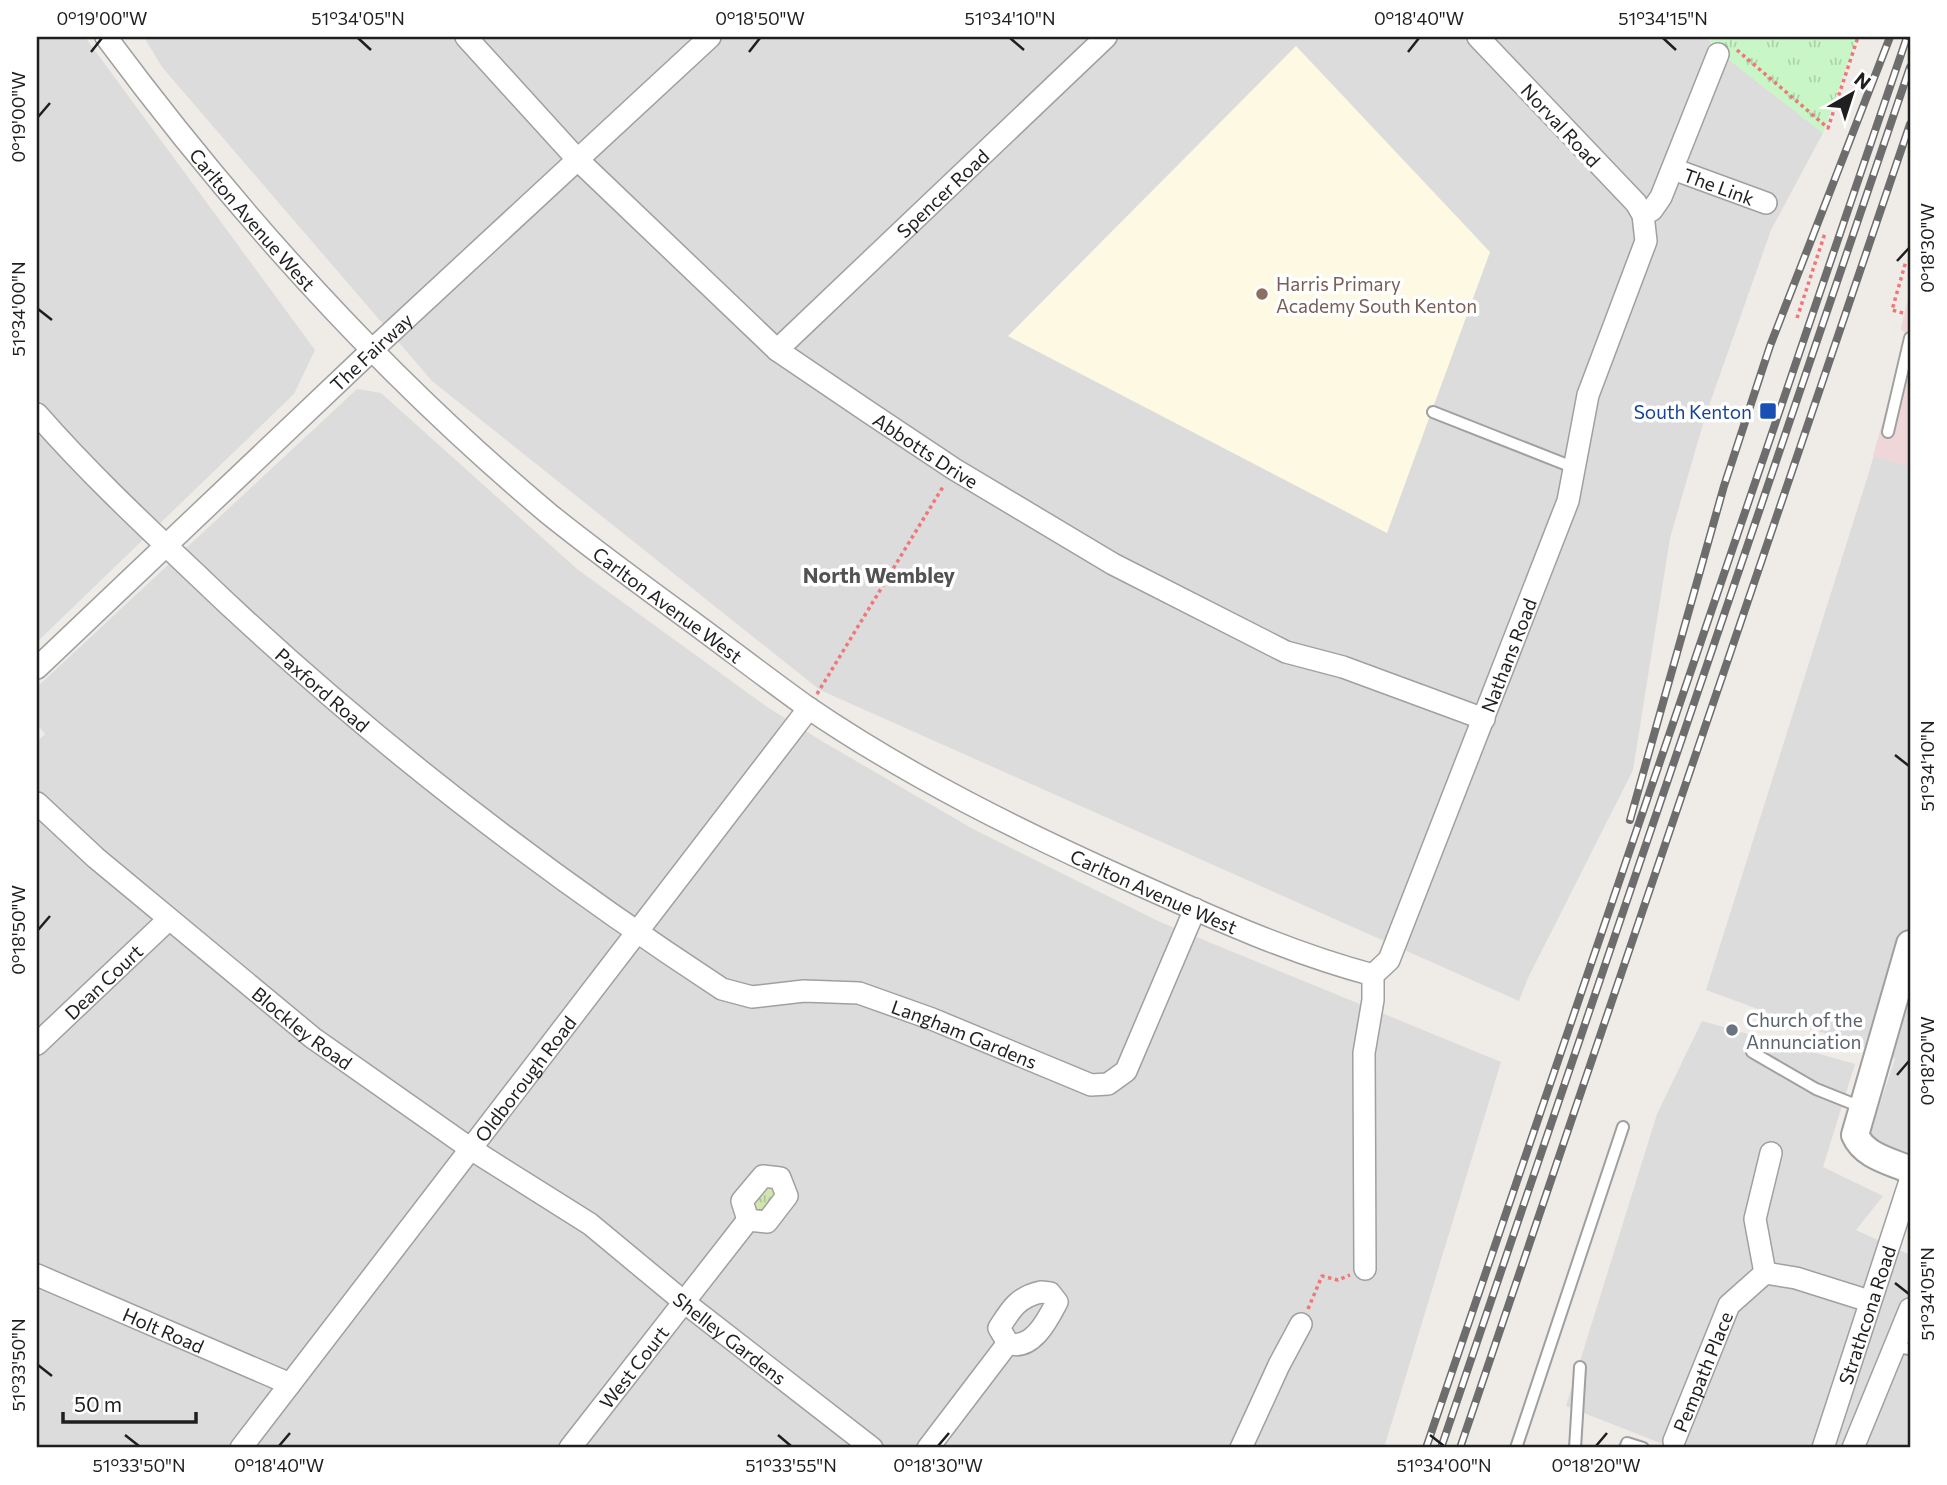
<svg xmlns="http://www.w3.org/2000/svg" width="1947" height="1485" font-family="Commissioner,sans-serif">
<defs>
<pattern id="grass-tufts" width="24" height="20" patternUnits="userSpaceOnUse" patternTransform="scale(1.75)"><rect width="24" height="20" fill="#d1e5b0"/><path d="M3 7l-1-3M5 7V3M7 7l1-3M15 17l-1-3M17 17v-4M19 17l1-3" fill="none" stroke="#b3c497"/></pattern>
<pattern id="park-tufts" width="24" height="20" patternUnits="userSpaceOnUse" patternTransform="scale(1.75)"><rect width="24" height="20" fill="#c9f6c7"/><path d="M3 7l-1-3M5 7V3M7 7l1-3M15 17l-1-3M17 17v-4M19 17l1-3" fill="none" stroke="#acd2aa"/></pattern>
</defs>
<rect width="100%" height="100%" fill="#efebe6"/>
<path fill="#dddcdc" d="M37,37H85L315,350L294,394L37,642Z
M144,37H1706L1718,51L1823,133L1771,230L1705,417L1670,538L1633,770L1528,978L1519,1001L820,690L432,381L162,67Z
M1910,290V1167L1865,1148L1895,1059L1706,990L1870,469L1907,335L1901,329Z
M357,389L381,393L577,569L767,707L825,743L973,829L1160,922L1501,1062L1384,1448H37V742L45,734L37,724V687Z
M1702,1021L1855,1064L1823,1167L1883,1196L1856,1230L1910,1255V1448H1673L1566,1406L1657,1114Z"/>
<path fill="#efd7d9" d="M1910,290V467L1873,456L1907,335L1901,329Z"/>
<path fill="#fdf9e2" d="M1296,46L1490,252L1387,533L1008,336Z"/>
<path fill="url(#grass-tufts)" d="M767,1186L775,1189L776,1200L757,1215L750,1202Z"/>
<path fill="url(#park-tufts)" d="M1706,37H1857L1823,133L1718,51Z"/>
<g fill="none" stroke-linecap="round" stroke-linejoin="round">
<g stroke="#a0a0a0" stroke-width="14">
<path id="service" d="M1433,412L1575,468
M1888,432L1910,338
M1752,1052L1816,1089L1861,1107
M1895,1347L1910,1349
M1516,1448L1623,1127
M1575,1448L1580,1367
M1625,1448L1627,1443L1643,1448"/>
</g>
<g stroke="#a0a0a0" stroke-width="24">
<g id="minor">
<path id="s1" d="M106,37C236,212 382,374 549,514C595,551 643,586 691,621C729,649 768,679 807,707C908,776 1021,832 1133,882C1211,917 1290,953 1373,975"/>
<path id="s2" d="M466,37L578,160L777,350L870,413L954,469L1113,564L1286,652L1343,667L1484,719"/>
<path id="s3" d="M1673,169L1766,203"/>
<path d="M1643,215L1652,210L1661,197L1718,54"/>
<path id="s4" d="M777,350L1106,37"/>
<path id="s5" d="M37,414C86,470 140,521 194,572C358,730 531,864 722,989L752,997L804,991L859,993L932,1019L1091,1085L1108,1084L1126,1071L1195,909"/>
<path id="s6" d="M37,668L372,350L710,37"/>
<path id="s7" d="M37,803L96,858L313,1038L471,1149L590,1224L684,1302L872,1448"/>
<path id="s8" d="M37,1044L168,920"/>
<path d="M763,1176L780,1178L787,1196L767,1222L748,1220L742,1201Z"/>
<path id="s9" d="M1365,1269L1364,1053L1373,1000V975L1389,960L1568,501L1588,395L1646,241L1643,215L1636,203L1478,37"/>
<path d="M1765,1273L1755,1219L1771,1153"/>
<path id="s10" d="M37,1275L290,1384"/>
<path d="M1041,1292L1050,1293L1057,1302C1048,1319 1032,1352 1008,1343L999,1328C1011,1309 1018,1297 1041,1292Z"/>
<path id="s11" d="M1674,1441L1729,1305L1765,1273L1796,1278L1869,1301"/>
<path id="s12" d="M241,1448L809,708"/>
<path id="s13" d="M570,1448L748,1220"/>
<path d="M928,1448L1008,1343"/>
<path d="M1241,1448L1279,1365L1301,1324"/>
<path id="s14" d="M1823,1448L1910,1181"/>
<path d="M1853,1448L1910,1309"/>
</g>
</g>
<g stroke="#a0a0a0" stroke-width="30">
<path id="tertiary" d="M1910,944L1855,1135C1864,1156 1890,1161 1910,1170"/>
</g>
<path stroke="#f07679" stroke-width="3.5" stroke-dasharray="3.5 3.5" stroke-linecap="butt" d="M1737,50L1828,128L1858,37
M1903,313L1892,310L1906,261
M1797,318L1825,233
M817,694L944,485
M1308,1309L1322,1276L1338,1280L1350,1275"/>
<use href="#service" stroke="#fff" stroke-width="10"/>
<use href="#minor" stroke="#fff" stroke-width="21"/>
<use href="#tertiary" stroke="#fff" stroke-width="26"/>
<g stroke="#6d6d6d" stroke-width="8">
<path id="rail" d="M1630,820L1724,486L1770,346L1890,37
M1426,1448L1907,37
M1441,1448L1910,67
M1460,1448L1910,124"/>
</g>
<use href="#rail" stroke="#fff" stroke-width="5" stroke-dasharray="16" stroke-linecap="butt"/>
</g>
<path fill="none" stroke="#1f1f1f" stroke-width="2.5" d="M358,38L371,50M1010,38L1024,50M1663,38L1676,50M91,52L102,38M749,52L760,38M1408,52L1419,38M38,117L50,103M1897,261L1909,248M38,309L52,320M1895,755L1909,766M38,930L50,916M1897,1075L1909,1061M1895,1283L1909,1294M38,1365L52,1376M125,1435L139,1446M778,1435L791,1446M1430,1435L1444,1446M279,1446L290,1433M938,1446L949,1433M1596,1446L1607,1433"/>
<circle fill="#8d6e63" stroke="#fff" stroke-width="2.5" cx="1262" cy="294" r="7"/>
<rect fill="#1a4fb4" stroke="#fff" stroke-width="2.5" x="1759" y="402" width="18" height="18" rx="3.5"/>
<circle fill="#6b7280" stroke="#fff" stroke-width="2.5" cx="1732" cy="1030" r="7"/>
<g text-anchor="middle" dominant-baseline="central" stroke-width="7" stroke-linejoin="round" paint-order="stroke">
<g font-size="19" fill="#1f1f1f" stroke="#fff">
<text transform="translate(1561 125) rotate(47)">Norval Road</text>
<text stroke="none"><textPath href="#s3" startOffset="49">The Link</textPath></text>
<text stroke="none"><textPath href="#s4" startOffset="228">Spencer Road</textPath></text>
<text stroke="none"><textPath href="#s1" startOffset="234">Carlton Avenue West</textPath></text>
<text stroke="none"><textPath href="#s6" startOffset="460">The Fairway</textPath></text>
<text stroke="none"><textPath href="#s2" startOffset="621">Abbotts Drive</textPath></text>
<text stroke="none"><textPath href="#s1" startOffset="802">Carlton Avenue West</textPath></text>
<text stroke="none"><textPath href="#s9" startOffset="644">Nathans Road</textPath></text>
<text stroke="none"><textPath href="#s5" startOffset="397">Paxford Road</textPath></text>
<text stroke="none"><textPath href="#s1" startOffset="1368">Carlton Avenue West</textPath></text>
<text stroke="none"><textPath href="#s8" startOffset="91">Dean Court</textPath></text>
<text stroke="none"><textPath href="#s7" startOffset="348">Blockley Road</textPath></text>
<text stroke="none"><textPath href="#s5" startOffset="1148">Langham Gardens</textPath></text>
<text stroke="none"><textPath href="#s12" startOffset="466">Oldborough Road</textPath></text>
<text stroke="none"><textPath href="#s14" startOffset="140">Strathcona Road</textPath></text>
<text stroke="none"><textPath href="#s10" startOffset="138">Holt Road</textPath></text>
<text stroke="none"><textPath href="#s7" startOffset="877">Shelley Gardens</textPath></text>
<text stroke="none"><textPath href="#s13" startOffset="103">West Court</textPath></text>
<text stroke="none"><textPath href="#s11" startOffset="75">Pempath Place</textPath></text>
</g>
<g font-size="19" fill="#785e54" stroke="#fff" text-anchor="start">
<text x="1276" y="283">Harris Primary<tspan x="1276" dy="22">Academy South Kenton</tspan></text>
</g>
<g font-size="19" fill="#164399" stroke="#fff" text-anchor="end">
<text x="1752" y="411">South Kenton</text>
</g>
<g font-size="19" fill="#5b616d" stroke="#fff" text-anchor="start">
<text x="1746" y="1019">Church of the<tspan x="1746" dy="22">Annunciation</tspan></text>
</g>
<g font-size="21" font-weight="bold" fill="#525252" stroke="#fff">
<text x="879" y="574">North Wembley</text>
</g>
</g>
<rect width="1947" height="1485" fill="none" stroke="#ffffff" stroke-width="77"/>
<g transform="translate(1852 94) rotate(39)" stroke="#ffffff" stroke-width="5" paint-order="stroke">
<path d="M0-5L12 26L0 18L-12 26Z" fill="#1f1f1f"/>
<text y="-10" font-size="19" font-weight="bold" text-anchor="middle" fill="#1f1f1f">N</text>
</g>
<path d="M63 1412v10h133v-10" fill="none" stroke="#1f1f1f" stroke-width="3.5"/>
<text x="74" y="1412" font-size="21" fill="#1f1f1f" stroke="#ffffff" stroke-width="5" paint-order="stroke">50 m</text>
<rect x="38" y="38" width="1871" height="1408" fill="none" stroke="#1f1f1f" stroke-width="2.5"/>
<g font-size="18" text-anchor="middle" fill="#1f1f1f">
<text x="102" y="25">0°19'00"W</text>
<text x="358" y="25">51°34'05"N</text>
<text x="760" y="25">0°18'50"W</text>
<text x="1010" y="25">51°34'10"N</text>
<text x="1419" y="25">0°18'40"W</text>
<text x="1663" y="25">51°34'15"N</text>
<text transform="translate(19 117) rotate(-90)" y="6">0°19'00"W</text>
<text transform="translate(1928 248) rotate(-90)" y="6">0°18'30"W</text>
<text transform="translate(19 309) rotate(-90)" y="6">51°34'00"N</text>
<text transform="translate(1928 766) rotate(-90)" y="6">51°34'10"N</text>
<text transform="translate(19 930) rotate(-90)" y="6">0°18'50"W</text>
<text transform="translate(1928 1061) rotate(-90)" y="6">0°18'20"W</text>
<text transform="translate(1928 1294) rotate(-90)" y="6">51°34'05"N</text>
<text transform="translate(19 1365) rotate(-90)" y="6">51°33'50"N</text>
<text x="139" y="1472">51°33'50"N</text>
<text x="279" y="1472">0°18'40"W</text>
<text x="791" y="1472">51°33'55"N</text>
<text x="938" y="1472">0°18'30"W</text>
<text x="1444" y="1472">51°34'00"N</text>
<text x="1596" y="1472">0°18'20"W</text>
</g>
</svg>
